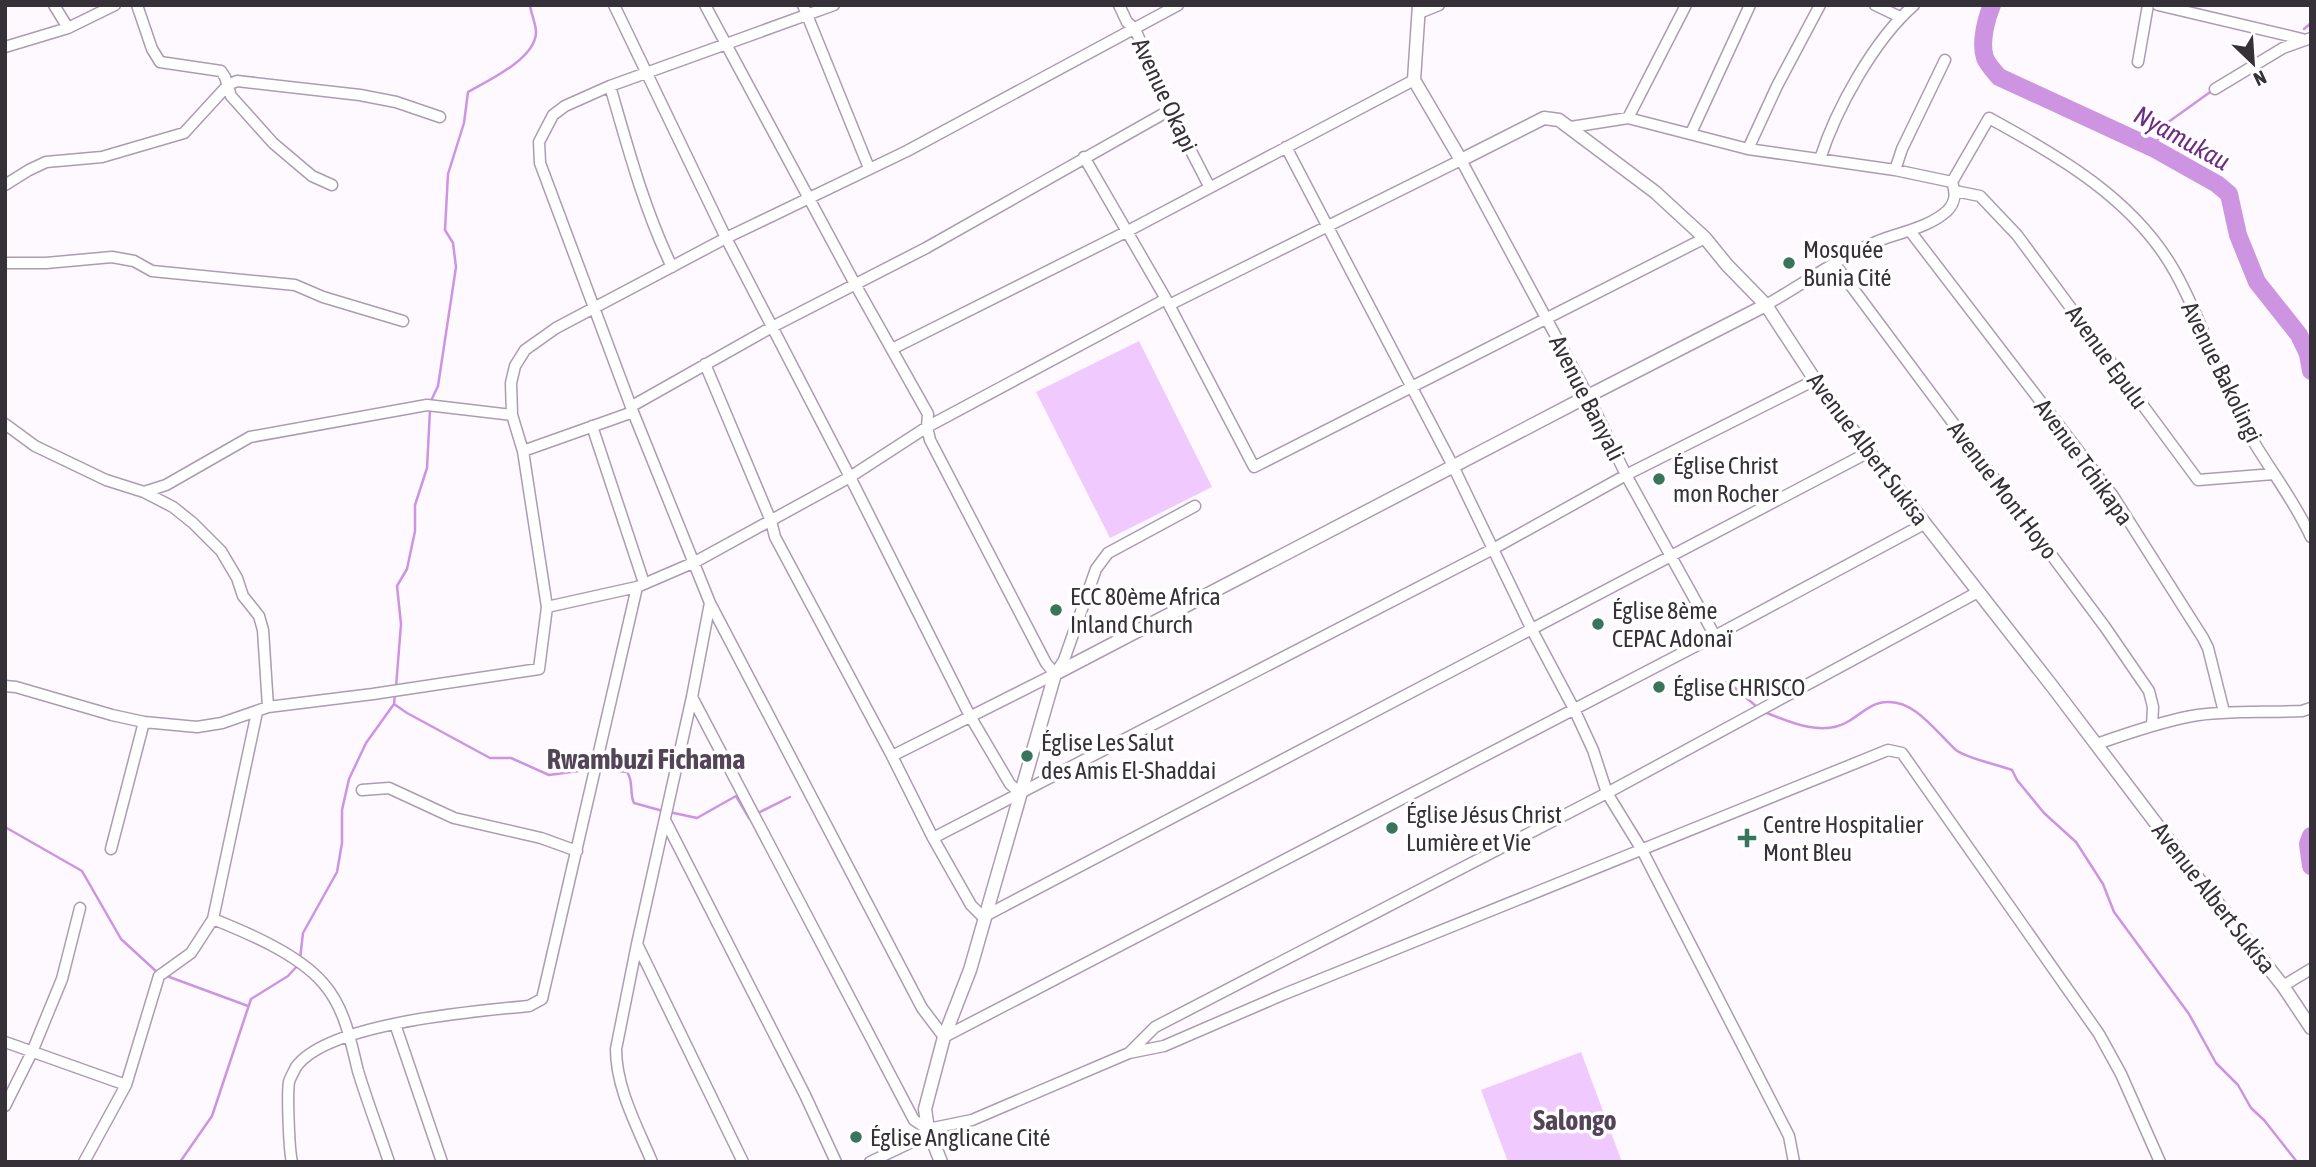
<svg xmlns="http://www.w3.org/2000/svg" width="2316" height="1167" font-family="'Asap Condensed',sans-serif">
<rect width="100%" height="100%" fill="#fdf9fe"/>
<path fill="#f0c9ff" d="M1139,341L1212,487L1110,538L1036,392Z
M1581,1052L1622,1162H1508L1481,1090Z"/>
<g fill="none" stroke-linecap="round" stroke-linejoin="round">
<path stroke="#cd95e1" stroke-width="2.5" d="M2304,29L2311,23
M2153,148L2167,123L2213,90
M430,403L438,386L456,267L453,243L445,230L448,174L464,123L468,92C487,81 536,59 536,32C536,24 531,14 530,5
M396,687L401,624L397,586L407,569L415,531V505L427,468L430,410
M1700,693L1728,682L1757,707
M394,704L407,713L490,758H511L549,775L593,769
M1767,713C1791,723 1824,737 1849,721C1861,714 1872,702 1887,702C1915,700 1937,733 1956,750C1968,759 1997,764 2012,770L2017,780L2044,813L2076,842L2103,884L2114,912L2189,1014L2216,1063L2238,1085L2251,1108L2264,1120L2297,1162
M600,769L627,772C634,781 629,793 634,803L663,811
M669,812L697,818L736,796L749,818
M758,813L790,797
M5,827L82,871L121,939L158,973
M300,959L303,933L337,872L342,843V810L349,779L366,743L394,704L395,694
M164,975L248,1006
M180,1162L212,1116L251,999L288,976L298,965"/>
<path stroke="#cd95e1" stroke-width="18" d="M1992,5C1986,19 1980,43 1985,58C1988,65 1994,71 1999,77L2153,148L2217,184L2229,194L2238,235L2257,282L2299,335L2308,354L2311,371
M2311,836L2308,844L2311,866"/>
<g stroke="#ac9cb3" stroke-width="13">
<path id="minor" d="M54,5L68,28
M137,5L152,49L160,62L221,71L225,77L231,96L273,143L312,176L332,185
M614,5L726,238L850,477L970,716L1010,784L1021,794
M705,5L855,284L928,414L927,427L930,440L1046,663L1055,674
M803,5L869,168
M834,5L610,86L565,106L553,115L539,142L540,163L633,412L710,603L922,1008L944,1037L1715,636L1924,524
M1119,5L1127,22L1135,29L1170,110L1209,186
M1875,5L1900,17
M2158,5L2302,39
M1419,13L1439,5
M5,47L68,28L115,5
M2138,62L2148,5
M610,86C628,148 644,209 672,267
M2215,89L2283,48L2311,38
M1628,118L1686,5
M1571,127L1628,118L1748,149L1895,170L1952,182
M1691,133L1750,5
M1286,147L1453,466L1532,630L1574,709L1593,750L1607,793L1642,850L1789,1136L1794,1162
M1748,149L1777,86L1820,5
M1084,157L1166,299L1254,467L1705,238
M1820,159C1836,109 1874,40 1914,5
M1895,170L1902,149L1945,60
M5,185L29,170L46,162L102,157L184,133L228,85L237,81L360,95L396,102L440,117
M1955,191L1980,196L2017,235L2198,480L2274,474
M1910,231L2113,496L2203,638L2208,648L2224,712
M5,263H46L112,257L134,261L152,271L295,285L323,297L403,321
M1834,263L2105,627L2149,691L2153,707L2152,726
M1169,305L1461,160L1588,396L1626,475L1715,636
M1766,305C1803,284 1838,258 1878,241C1901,232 1928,228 1947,211C1956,202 1956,193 1952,182L1989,118C2059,156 2135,200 2175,272C2201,318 2217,371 2240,418C2261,459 2292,495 2311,537
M892,349L1126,232L1414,80
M705,364L771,521L775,537L892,756L933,838L971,905L983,917L1869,452
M632,406L772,327L926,248L1170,110
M5,424L35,446L106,480L144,492L173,507L193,523L221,551L237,578L243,596L259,616L263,630L268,707
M592,426L644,583
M523,451L633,412
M144,492L166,485L250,437L427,405L512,415
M547,607L523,451L512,415L511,383L515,366L525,350L556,328L726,238L907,151L1178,5
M5,686L16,687L112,715L144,722L197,727L222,723L268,707L373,694L539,669L547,607L637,587L695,562L850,477L927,427L1166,299
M692,697L914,1120L928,1129
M257,712L213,919C248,933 298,954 323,983C345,1008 350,1039 358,1071C367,1101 379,1132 389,1162
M2097,744C2128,733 2160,722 2192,716C2227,710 2267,713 2302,711L2311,708
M892,756L1055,674L1064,660L1096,569L1108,553L1195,506
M362,790L389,788L454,818L541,838L577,851
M666,822L805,1095L836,1162
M933,838L1493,549L1626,475L1815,380
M111,849L144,722
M637,944L743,1162
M2283,986L2311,969
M395,1024L442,1162
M5,1042L126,1085
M1130,1052L1155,1027L1607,793L1978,592
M5,1106L32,1052L62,979L80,908
M84,1162L126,1085L159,976L191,953L213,919
M292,1162C289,1151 287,1093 289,1082C290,1078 294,1071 296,1067C327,1023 476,1011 529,1006L542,999L637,587
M652,1162C637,1126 616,1088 616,1049L637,944L692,697L710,603
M870,1162L916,1140L928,1129L972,1120L1129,1053L1164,1046L1282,995L1888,750L1902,753L2099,1034L2121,1074L2160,1162"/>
</g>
<g stroke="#ac9cb3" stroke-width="15">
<path id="tertiary" d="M1419,5L1414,80L1461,160L1544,118L1559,120L1655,192L1705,238L1727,265L1766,305L1815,380L1869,452L2052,686L2189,867L2283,986L2311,1028
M941,1162L928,1129L925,1109L944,1037L970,970L1055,674L1588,396L1766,305"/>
</g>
<use href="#minor" stroke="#fff" stroke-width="10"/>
<use href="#tertiary" stroke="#fff" stroke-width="12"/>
</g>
<g fill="#39745d" stroke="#fff" stroke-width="2.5">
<circle cx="1789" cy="263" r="7"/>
<circle cx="1659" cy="479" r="7"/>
<circle cx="1056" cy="610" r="7"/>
<circle cx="1598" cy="624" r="7"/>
<circle cx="1659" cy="687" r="7"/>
<circle cx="1027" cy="756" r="7"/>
<circle cx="1392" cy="828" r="7"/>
<path d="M1743.5 827.5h7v7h7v7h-7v7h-7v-7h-7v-7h7z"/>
<circle cx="856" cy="1137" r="7"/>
</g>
<g text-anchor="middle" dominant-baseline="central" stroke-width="7" stroke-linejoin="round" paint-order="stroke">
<g font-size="24" fill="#363039" stroke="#fff">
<text transform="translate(1165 95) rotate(65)">Avenue Okapi</text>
<text transform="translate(2107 357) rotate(54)">Avenue Epulu</text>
<text transform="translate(2222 372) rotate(64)">Avenue Bakolingi</text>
<text transform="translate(1587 398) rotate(63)">Avenue Banyali</text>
<text transform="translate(1868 449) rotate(53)">Avenue Albert Sukisa</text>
<text transform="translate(2084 462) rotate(54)">Avenue Tchikapa</text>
<text transform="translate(2003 490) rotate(53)">Avenue Mont Hoyo</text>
<text transform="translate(2214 898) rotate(52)">Avenue Albert Sukisa</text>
</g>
<g font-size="24" fill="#363039" stroke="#fff" text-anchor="start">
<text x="1803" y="249">Mosquée<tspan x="1803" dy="28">Bunia Cité</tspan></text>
<text x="1673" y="465">Église Christ<tspan x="1673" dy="28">mon Rocher</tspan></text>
<text x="1070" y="596">ECC 80ème Africa<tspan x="1070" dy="28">Inland Church</tspan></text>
<text x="1612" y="610">Église 8ème<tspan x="1612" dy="28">CEPAC Adonaï</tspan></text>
<text x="1673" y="687">Église CHRISCO</text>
<text x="1041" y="742">Église Les Salut<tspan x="1041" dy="28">des Amis El-Shaddai</tspan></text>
<text x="1406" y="814">Église Jésus Christ<tspan x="1406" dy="28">Lumière et Vie</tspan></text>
<text x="1763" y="824">Centre Hospitalier<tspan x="1763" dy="28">Mont Bleu</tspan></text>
<text x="870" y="1137">Église Anglicane Cité</text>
</g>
<g font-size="26" font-style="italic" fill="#6e2b84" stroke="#fff">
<text transform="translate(2182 138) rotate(29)">Nyamukau</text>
</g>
<g font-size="28" font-weight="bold" fill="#534458" stroke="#fff">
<text x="646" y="759">Rwambuzi Fichama</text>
<text x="1575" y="1120">Salongo</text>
</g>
</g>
<rect width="2316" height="1167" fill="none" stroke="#363039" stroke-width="14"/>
<g transform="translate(2253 63) rotate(155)" stroke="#ffffff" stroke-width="5" paint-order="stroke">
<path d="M0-5L12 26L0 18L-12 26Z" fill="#363039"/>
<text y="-10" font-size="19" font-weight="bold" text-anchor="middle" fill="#363039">N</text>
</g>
</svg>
